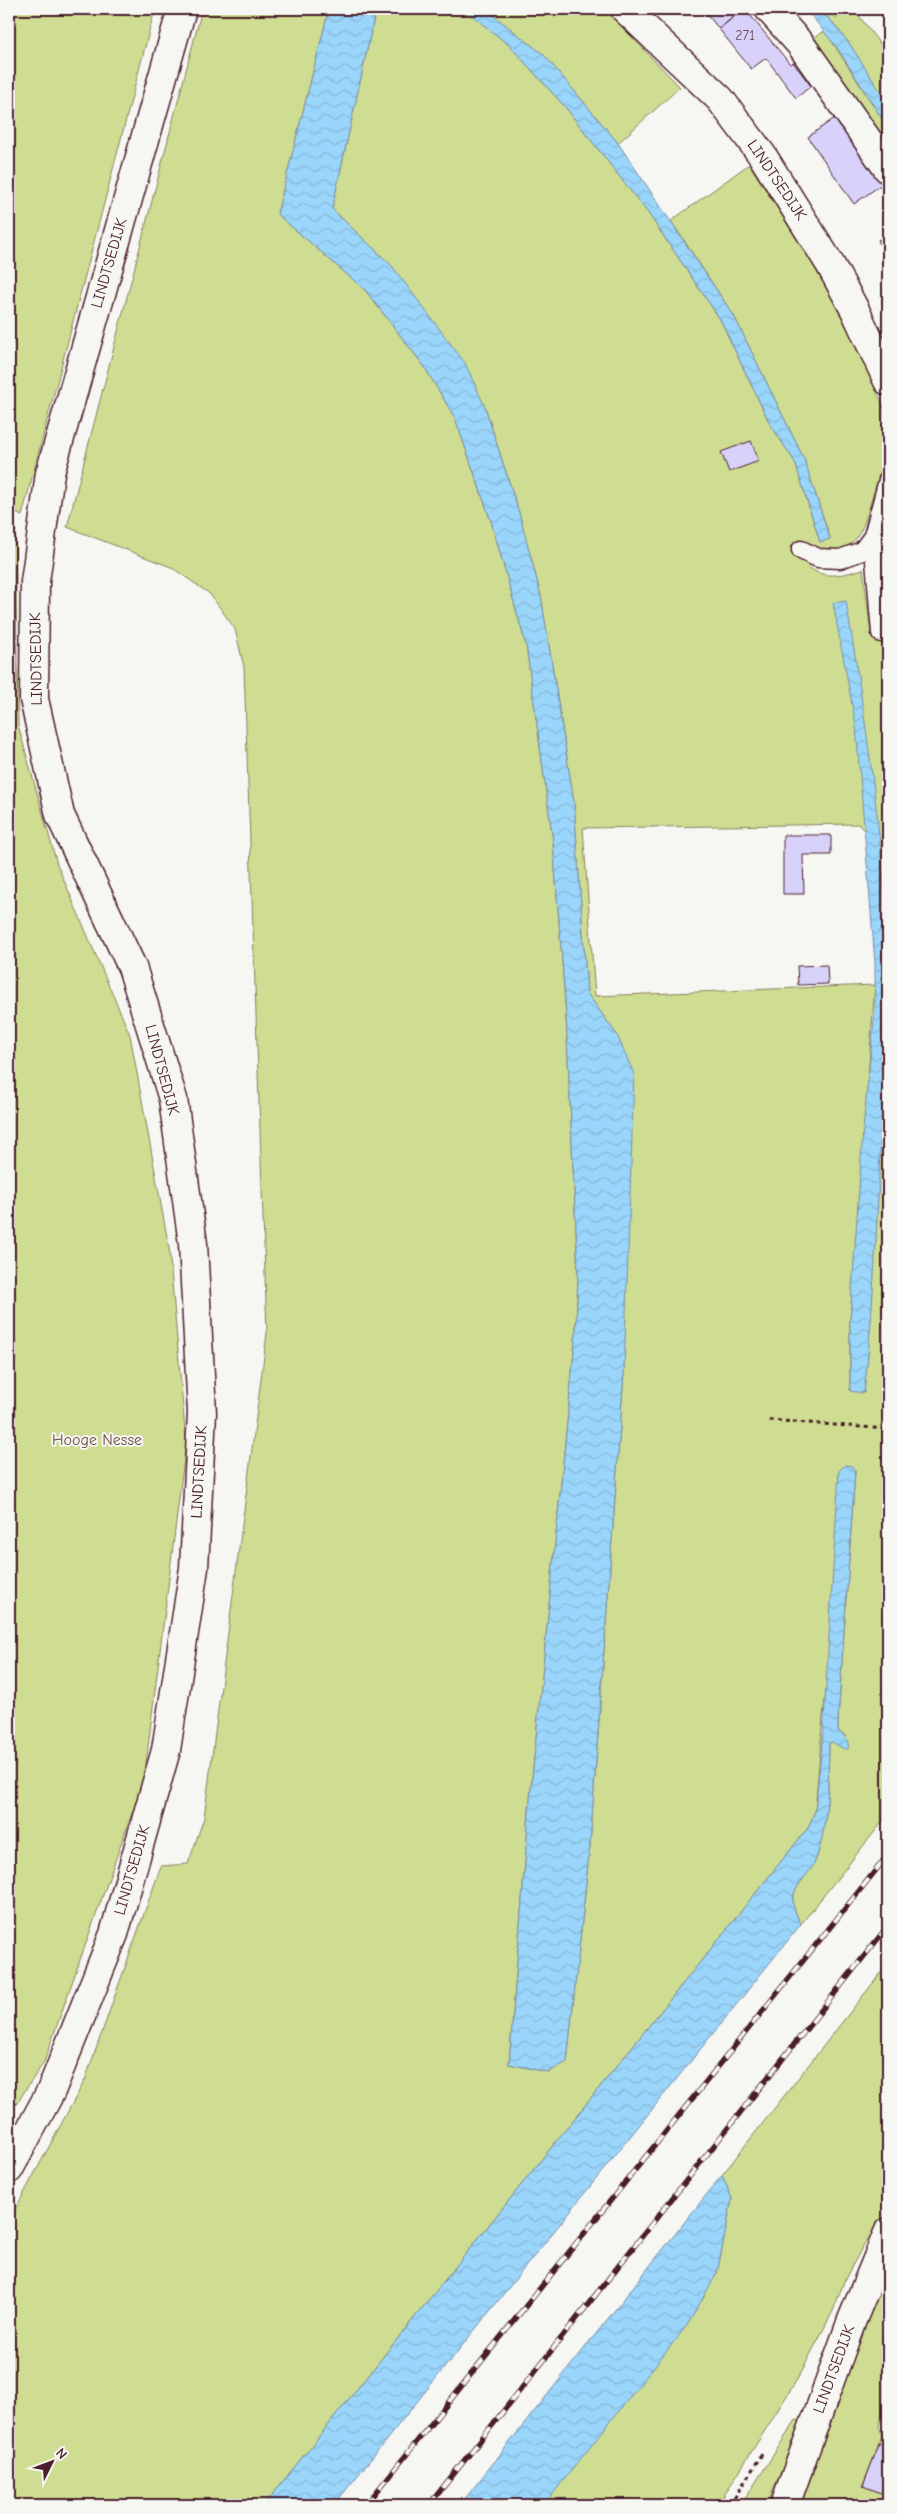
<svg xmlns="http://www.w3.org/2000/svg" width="897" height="2514" font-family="'Comic Neue',sans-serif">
<defs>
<pattern id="water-waves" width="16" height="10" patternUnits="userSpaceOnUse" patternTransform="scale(1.25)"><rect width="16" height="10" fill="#9ad6fb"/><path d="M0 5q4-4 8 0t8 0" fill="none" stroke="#86b7d7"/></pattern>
</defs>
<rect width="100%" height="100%" fill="#f6f6f2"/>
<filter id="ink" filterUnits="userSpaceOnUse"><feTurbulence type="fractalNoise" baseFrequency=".02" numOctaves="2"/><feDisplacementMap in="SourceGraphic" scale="10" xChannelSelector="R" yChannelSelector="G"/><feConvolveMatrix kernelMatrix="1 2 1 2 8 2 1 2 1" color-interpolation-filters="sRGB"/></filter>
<g filter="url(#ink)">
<path fill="#cedd91" stroke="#8c7e5e" d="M9,9H155L22,516L9,510Z
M202,9H329L277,214L365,290L424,366L455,418L491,521L526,645L553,841L566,1015L578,1273L576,1331L530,1799L509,2064L548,2072L567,2061L590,1845L624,1372L617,1035L587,993L574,802L541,596L520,516L485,407L392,266L332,209L376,9H464L510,46L566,108L648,213L720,319L770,424L795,462L820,542L830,538L804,459L734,316L671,221L749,164C794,233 840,303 871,379C876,392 886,407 888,421C892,445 880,473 873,495C857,549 856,548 801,557C815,582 840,576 863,569L871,634H888V947L880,847L858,824L583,828L595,996L875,985L850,1320V1391L864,1392C878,1273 876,1153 888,1034V1815L801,1924C797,1917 792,1906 793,1898C796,1882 811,1874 816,1859C829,1821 828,1782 829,1743L847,1737L838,1731V1720L855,1471L823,1716L815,1811L808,1828L264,2505H9V2221L85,2080L161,1866L188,1864L204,1818L267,1333L244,667L235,629L210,594L171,567L67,527Z
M485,9H605L680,87L618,143L544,55Z
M821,9H829L836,18L849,9H854L888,55V104L849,43Z
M825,31L888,128V158L808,41Z
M9,513L15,516L18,725L57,864L130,1035L169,1248L186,1442L144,1779L44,2062L9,2115Z
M888,525V597L884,563Z
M888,1964V2206L884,2217L863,2246L845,2279L833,2311L798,2378L718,2505H544L717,2273L732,2199L722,2175Z
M888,2258V2396L879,2426L882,2436L863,2485L884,2494L888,2483V2505H801Z
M796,2420L799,2421L796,2437L767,2505H741Z"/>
<path fill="url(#water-waves)" stroke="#7a8da8" d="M329,9H376L332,209L392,266L465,363L485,407L520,516L541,596L574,802L587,993L617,1035L634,1074L624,1372L590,1845L567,2062L548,2072L509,2064L530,1799L576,1331L578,1273L566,1015L553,841L526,645L491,521L455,418L424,366L365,290L277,214Z
M464,9H485L544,55L618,143L734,316L804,459L830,539L820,542L795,462L770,424L720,319L648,213L566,108L510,46Z
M806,9H821L849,43L888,104V128L838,49Z
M846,601C865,715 882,830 888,946C891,1002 884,1058 882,1114C877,1207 875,1300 864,1393L850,1391V1320L863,1129L875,1010V963L856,726L833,603Z
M845,1465L852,1466L855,1471L838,1720V1731C846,1737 849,1739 848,1749H844L832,1742L829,1743C828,1782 829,1821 816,1859C811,1874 796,1882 793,1898C792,1906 797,1917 801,1924L334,2505H264L808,1828L815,1811L823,1735L839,1471Z
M722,2175L732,2199L717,2273L688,2324L544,2505H460Z"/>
<path fill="#d8d1fa" stroke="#4a1f2b" d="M703,9H743L719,29Z
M743,9H745L790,64L793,62L811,86L796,98L766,58L751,69L719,29Z
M836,117L882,184L854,204L808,137Z
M888,235V260L878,240Z
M751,441L759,461L729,472L721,452Z
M783,835H831V855H803L804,894H783Z
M827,965L828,984L798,985L797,966Z
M879,2444L888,2448V2483L884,2494L863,2486Z"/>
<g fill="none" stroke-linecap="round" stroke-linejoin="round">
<g stroke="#4a1f2b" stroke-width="21">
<path id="lane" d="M873,536L881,633
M801,550L818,558L840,559L862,551L873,536L888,480"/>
</g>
<g stroke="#4a1f2b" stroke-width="31">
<path id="street" d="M625,9L720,99L762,155L830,264L855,310L888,381
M769,9L801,45L888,169
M785,2505L852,2320L888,2233"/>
</g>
<g stroke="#4a1f2b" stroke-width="31">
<path id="secondary" d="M9,2169L51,2091L114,1934L166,1750L194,1568L202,1413L193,1244L173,1099L132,967L60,815L34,699L35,582L50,473L182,9"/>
</g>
<path stroke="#4a1f2b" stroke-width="3" stroke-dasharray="4 4" stroke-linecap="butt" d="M769,1420L887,1429L888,1420
M887,1781L888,1780
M730,2505L764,2451"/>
<use href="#lane" stroke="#f6f6f2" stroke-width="18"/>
<use href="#street" stroke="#f6f6f2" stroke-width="28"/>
<use href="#secondary" stroke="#f6f6f2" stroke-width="28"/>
<g stroke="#4a1f2b" stroke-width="5.5">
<path id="rail" d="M366,2505L888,1855
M429,2505L888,1926"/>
</g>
<use href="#rail" stroke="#f6f6f2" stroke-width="4" stroke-dasharray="11" stroke-linecap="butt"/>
</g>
</g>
<g text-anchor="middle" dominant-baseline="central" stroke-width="4" stroke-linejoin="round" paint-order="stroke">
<g font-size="14" fill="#6e4c5f">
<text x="745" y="35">271</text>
</g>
<g font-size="16" fill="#4a1f2b" stroke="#f6f6f2">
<text transform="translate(777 180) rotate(56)">LINDTSEDIJK</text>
<text transform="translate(109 263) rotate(-74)">LINDTSEDIJK</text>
<text transform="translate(36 659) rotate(-91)">LINDTSEDIJK</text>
<text transform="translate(162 1070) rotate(75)">LINDTSEDIJK</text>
<text transform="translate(199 1472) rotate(-87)">LINDTSEDIJK</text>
<text transform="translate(132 1870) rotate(-74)">LINDTSEDIJK</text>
<text transform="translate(834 2369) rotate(-70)">LINDTSEDIJK</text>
</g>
<g font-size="16" fill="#6b4e44" stroke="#f6f6f2">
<text x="97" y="1440">Hooge Nesse</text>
</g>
</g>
<rect width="897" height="2514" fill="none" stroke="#f6f6f2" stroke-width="30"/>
<rect x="15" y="15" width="867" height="2484" fill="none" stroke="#4a1f2b" stroke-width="2" filter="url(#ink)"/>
<g transform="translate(52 2462) rotate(48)" stroke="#f6f6f2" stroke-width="4" paint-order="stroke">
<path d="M0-4L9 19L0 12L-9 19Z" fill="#4a1f2b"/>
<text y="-8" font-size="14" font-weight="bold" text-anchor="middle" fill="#4a1f2b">N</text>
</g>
</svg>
